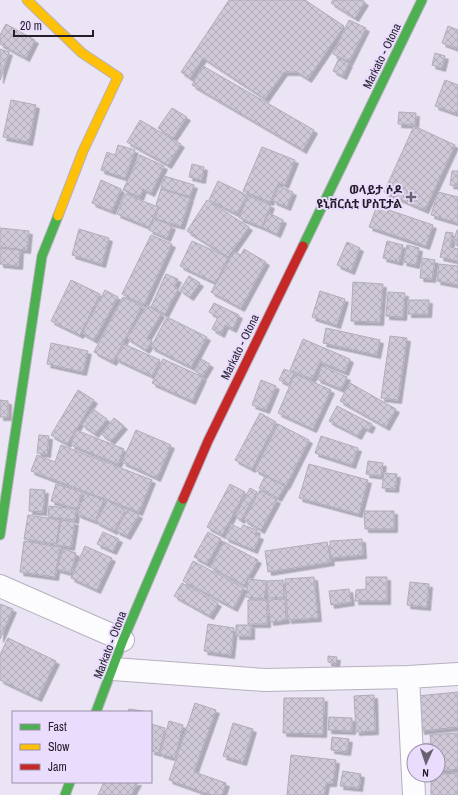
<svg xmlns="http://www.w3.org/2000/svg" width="458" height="795" font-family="'Archivo Narrow','Noto Sans Ethiopic',sans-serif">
<defs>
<pattern id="building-cross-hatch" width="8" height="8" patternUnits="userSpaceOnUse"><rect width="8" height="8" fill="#cec8d7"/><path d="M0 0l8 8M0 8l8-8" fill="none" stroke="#b1abb9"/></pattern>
<filter id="shadow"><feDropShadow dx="3.5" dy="3.5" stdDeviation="0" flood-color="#0004"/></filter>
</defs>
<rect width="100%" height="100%" fill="#ebe4f5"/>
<path fill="url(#building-cross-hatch)" stroke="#b1acb9" filter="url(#shadow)" d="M229,0H305L344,26L308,79L297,72H284L265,99L203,58L190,78L181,72Z
M333,0H362L365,2L355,18L331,3Z
M349,20L366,28L349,62L333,54Z
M6,24L35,40L26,58L0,44V35Z
M448,26L458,30V49L442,43Z
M0,49L9,52L0,80Z
M435,53L445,56L442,68L432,65Z
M339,58L349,63L343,76L333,71Z
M203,66L314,130L303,150L192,85Z
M445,80L458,85V114L435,106Z
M11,100L36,105L29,142L3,137Z
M172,108L187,117L173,138L158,128Z
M399,112L416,113L415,125L398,124Z
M140,120L181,144L168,165L127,142Z
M414,126L455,145L425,210L384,192Z
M118,145L135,150L125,178L101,170L107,152L115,155Z
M262,147L295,160L285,185L279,182L270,202L243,191Z
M140,155L164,166L151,193L143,189L140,197L123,190Z
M192,164L204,167L202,180L189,177Z
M452,171H458V186L450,185Z
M164,176L194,185L190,197L161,188Z
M101,180L121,189L112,211L92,203Z
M218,181L247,195L237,214L209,200Z
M279,186L293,192L287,207L273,201Z
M161,189L190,198L181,226L155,219L159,207L156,205Z
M438,192L458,197V223L431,215Z
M125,194L158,207L149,227L117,214Z
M248,196L271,205L262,227L239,218Z
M207,200L249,227L228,257L187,231Z
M377,206L433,225L426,246L369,227Z
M269,213L283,220L277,234L262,227Z
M154,218L172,226L167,238L149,230Z
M0,228L29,231L27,250L0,247Z
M79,229L109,238L102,264L72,255Z
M457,230H458V244L453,242Z
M446,232L453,233L450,247L458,249V261L440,257Z
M151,235L172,244L144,305L122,294Z
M192,241L228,257L216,283L180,266Z
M387,241L403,245L399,262L383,258Z
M347,242L360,248L351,271L337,265Z
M407,245L419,248L416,265L403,262Z
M0,248L20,250L19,266L0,264Z
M244,249L266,262L241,308L211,292L234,252L241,255Z
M422,258L435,260L432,279L420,278Z
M439,264L458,266V285L437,281Z
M166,274L178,279L174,287L178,289L165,314L151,307Z
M189,276L200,283L190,297L180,290Z
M71,280L100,294L80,335L51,321Z
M353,282L383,284L380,322L351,321Z
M105,290L118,297L94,340L82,333Z
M320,291L345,299L337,325L312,317Z
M388,292L405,293L403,317L386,316Z
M123,297L142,306L113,362L94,352Z
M408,300H429L428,314H408Z
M214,303L239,315L233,329L225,325L221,334L212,329L218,317L209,312Z
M147,305L161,314L147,338L152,341L146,350L127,338Z
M167,317L207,337L191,367L151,347Z
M326,328L380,340L377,355L323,343Z
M390,336L407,338L398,400L381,398Z
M303,339L350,359L345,372L320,362L312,379L290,370Z
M51,343L88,351L83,372L47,364Z
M124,344L160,360L152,376L116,359Z
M163,359L203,377L192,401L152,383Z
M201,359L210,364L203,376L195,371Z
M322,366L347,377L341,389L317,379Z
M284,369L294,373L289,384L279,380Z
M295,374L331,390L313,429L278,413Z
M261,380L276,386L266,410L252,405Z
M350,383L396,409L386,427L340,401Z
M78,390L94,400L67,444L51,435Z
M0,400L8,401V417H0Z
M337,406L372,424L369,430L363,427L358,436L329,421Z
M93,409L107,419L95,434L82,425Z
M260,413L276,422L252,469L235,460Z
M114,418L124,426L111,441L101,434Z
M278,424L309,440L286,486L255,470Z
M76,430L124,449L118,464L71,445Z
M136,430L171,445L157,478L122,462Z
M39,435L49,436L47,454L37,453Z
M321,436L358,448L352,465L315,453Z
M61,445L152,480L139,512L31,471L37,455L55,462Z
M368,461L383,463L381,476L366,474Z
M309,464L368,480L359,514L299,498Z
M384,473L397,474L395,489L382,488Z
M265,476L285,486L278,498L259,488Z
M56,484L82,492L77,509L51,501Z
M230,484L245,492L222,535L207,527Z
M250,488L257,492L241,520L235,516Z
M30,489L45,490L43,512L29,511Z
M260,490L277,500L261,530L244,520Z
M85,493L104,500L95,521L77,514Z
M108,500L125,510L114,531L96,522Z
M49,506L76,509L75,520L48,517Z
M128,509L139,515L127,536L116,531Z
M364,511H394V529H365Z
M28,515L60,520L56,544L24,539Z
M61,520L75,522L71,547L57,545Z
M231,524L241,529L243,525L257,530L255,534L260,536L254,550L225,538Z
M103,532L119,539L113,551L97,544Z
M208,532L221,539L207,564L194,557Z
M362,539L363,555L330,558V541Z
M24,541L60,547L55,577L20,572Z
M224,542L258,560L244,585L210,567Z
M327,542L331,562L268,572L265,551Z
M85,546L112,558L97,590L71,578Z
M63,549L76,553L71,573L57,569Z
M193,561L244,588L234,608L183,581Z
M314,577L318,618L288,620L285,579Z
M366,577H387V601H355L356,590L366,589Z
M248,579L267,581L264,599L246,597Z
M283,580L284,597L268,598L267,581Z
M410,582L429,584L427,607L407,605Z
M182,583L218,603L210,616L174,596Z
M349,589L351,602L331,605L329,591Z
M285,599L286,620L270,622L268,600Z
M248,600H267V624H248Z
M0,604L13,609L0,639Z
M208,624L234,628L231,655L204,651Z
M236,625H251V636H236Z
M8,638L56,661L38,698L0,680V655Z
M328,656L337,657L336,664L328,662Z
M458,692V727L421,731L417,696Z
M374,695L375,731L356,732L354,696Z
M284,698H324L323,734L283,733Z
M195,703L216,710L194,772L226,783L222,795H211L169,780Z
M129,709L143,711V712H128Z
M329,717L352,718V731L328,730Z
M169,721L183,725L175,758L160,754Z
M233,723L253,729L243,762L223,756Z
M151,724L165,728L159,753L151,751Z
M458,733V769L438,771V751H422L421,744L431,743L430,735Z
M332,737L349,739L347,752L331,750Z
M291,755L336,760L333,783H326L324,795H287Z
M343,771L361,774L359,788L340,786Z
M458,773V795H431V775Z
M104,782H138L131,795H98Z"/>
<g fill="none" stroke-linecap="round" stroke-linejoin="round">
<g stroke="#b6b0bd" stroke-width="24">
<path id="street" d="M0,586L123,640
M113,669L265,680L408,677L458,674
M408,677L414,795"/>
</g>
<g stroke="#b6b0bd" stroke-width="11">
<path id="fast" d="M303,246L422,0
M0,535L42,256L58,216
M96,712L123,640L183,499
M65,795L70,782"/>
</g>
<g stroke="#b6b0bd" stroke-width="11">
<path id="slow" d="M27,0L82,53L118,77L83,151L58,216"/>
</g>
<g stroke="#b6b0bd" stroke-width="11">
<path id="jam" d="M183,499L208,441L303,246"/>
</g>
<use href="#street" stroke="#fcfbfe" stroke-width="22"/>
<use href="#fast" stroke="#4caf50" stroke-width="9"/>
<use href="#slow" stroke="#ffc107" stroke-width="9"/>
<use href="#jam" stroke="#c62828" stroke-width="9"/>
</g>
<path fill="#696371" stroke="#eadcfd" stroke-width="1.5" d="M409 191h4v4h4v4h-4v4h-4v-4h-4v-4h4z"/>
<g text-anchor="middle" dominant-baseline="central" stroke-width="4" stroke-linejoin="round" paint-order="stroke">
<g font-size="12" fill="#231e2a" stroke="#eadcfd">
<text transform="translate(382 56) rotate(-64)">Markato - Otona</text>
<text transform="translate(240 347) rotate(-64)">Markato - Otona</text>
<text transform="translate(110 645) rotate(-69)">Markato - Otona</text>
</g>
<g font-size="12" font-weight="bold" fill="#231e2a" stroke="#eadcfd" text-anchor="end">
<text x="402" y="190">ወላይታ ሶዶ<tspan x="402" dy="14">ዩኒቨርሲቲ ሆስፒታል</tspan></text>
</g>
</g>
<rect x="12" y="711" width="140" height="72" fill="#eadcfd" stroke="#9a90a9"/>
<rect x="20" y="724" width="20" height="6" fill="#4caf50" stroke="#9a90a9"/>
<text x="48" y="731" font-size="12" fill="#231e2a">Fast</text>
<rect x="20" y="744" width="20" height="6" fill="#ffc107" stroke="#9a90a9"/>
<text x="48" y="751" font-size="12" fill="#231e2a">Slow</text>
<rect x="20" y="764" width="20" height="6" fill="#c62828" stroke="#9a90a9"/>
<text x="48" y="771" font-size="12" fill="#231e2a">Jam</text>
<g transform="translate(426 763) rotate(183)"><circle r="19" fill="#eadcfd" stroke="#9a90a9"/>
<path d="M0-3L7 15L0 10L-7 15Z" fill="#696371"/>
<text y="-6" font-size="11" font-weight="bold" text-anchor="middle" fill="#231e2a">N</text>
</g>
<path d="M14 30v6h79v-6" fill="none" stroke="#231e2a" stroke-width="2"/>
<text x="20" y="30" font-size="12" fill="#231e2a" stroke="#eadcfd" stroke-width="3" paint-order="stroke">20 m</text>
</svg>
